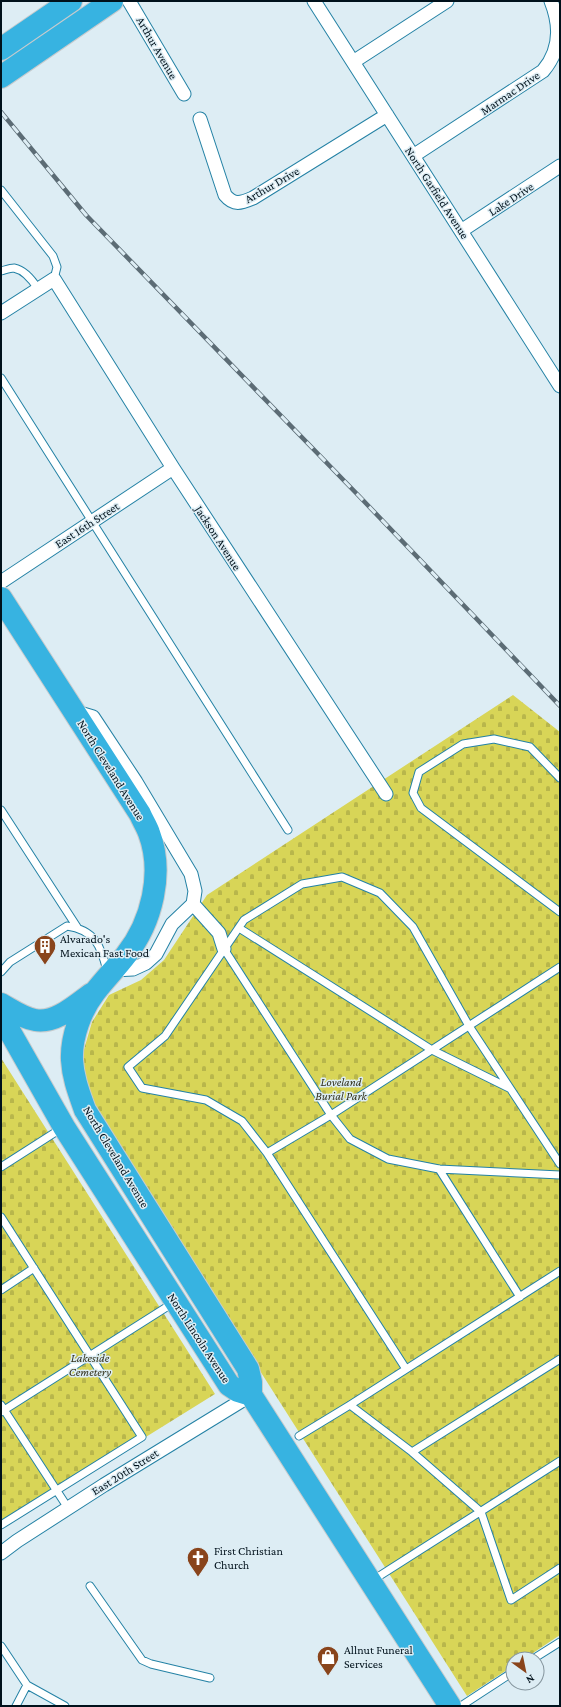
<svg xmlns="http://www.w3.org/2000/svg" width="561" height="1707" font-family="'Crimson Pro',serif">
<defs>
<pattern id="cemetery-stones" width="16" height="16" patternUnits="userSpaceOnUse"><rect width="16" height="16" fill="#d8d557"/><path d="M2 7V4a2 2 0 0 1 4 0v3zM10 15v-3a2 2 0 0 1 4 0v3z" fill="#b8b64b"/></pattern>
</defs>
<rect width="100%" height="100%" fill="#ddedf4"/>
<path fill="url(#cemetery-stones)" d="M513,695L560,732V1635L524,1659H513V1666L467,1696L88,1101L80,1063L92,1022L109,995L141,980L164,960L207,895Z
M1,1058L215,1394L1,1527Z"/>
<g fill="none" stroke-linecap="round" stroke-linejoin="round">
<g stroke="#2482a5" stroke-width="9">
<path id="lane" d="M1,190L53,256L57,267L54,279
M1,271C5,270 10,268 14,268C24,270 33,281 38,289
M1,378L288,830
M560,778L530,747L494,739L463,744L419,772L413,793L421,808L560,912
M1,810L77,927
M239,928L432,1050L509,1088
M224,949L331,1115L350,1139L388,1159L439,1169L560,1175
M1,972L10,962L67,926C95,930 101,946 107,971
M267,1153L331,1115L560,967
M1,1167L62,1128
M439,1169L520,1297
M1,1217L142,1437L1,1525
M1,1290L34,1268
M406,1369L267,1153L242,1121L206,1100L142,1088L128,1067L165,1036L244,920L302,884L342,877L380,893L413,927L469,1026L560,1164
M1,1405L68,1508
M350,1405L412,1452L481,1512L511,1600L560,1568
M1,1412L173,1303
M299,1436L350,1405L560,1271
M412,1452L560,1359
M373,1580L560,1461
M90,1586L142,1660L151,1664L210,1678
M1,1646L27,1685L65,1706
M533,1659L560,1642
M16,1706L27,1685
M461,1706L513,1672"/>
</g>
<g stroke="#2482a5" stroke-width="15">
<path id="street" d="M129,1L184,94
M314,1L560,386
M353,62L447,1
M200,119L225,195C234,206 241,203 253,198L387,115
M413,156L543,71C561,50 561,26 551,1
M461,231L560,166
M1,313L54,279L173,468L386,794
M1,582L173,468
M73,711L93,717L136,782L191,874L195,891L193,904
M193,904L219,933L224,949
M114,970L133,969L146,963L156,954L172,924L193,904
M1,1553L17,1541L104,1485L251,1395"/>
</g>
<g stroke="#c7cbcd" stroke-width="24">
<path id="highway" d="M1,49L71,1
M1,77L112,1
M1,598L140,814C143,821 147,827 149,833C164,873 152,922 126,955C117,967 105,979 95,992C81,1010 71,1037 72,1060C73,1078 79,1093 85,1110L248,1369L251,1382V1395
M1,1004C12,1010 23,1018 35,1020C55,1024 76,1005 91,994
M1,1016L64,1127L229,1385L238,1391L251,1395L450,1706"/>
</g>
<use href="#lane" stroke="#fff" stroke-width="7"/>
<use href="#street" stroke="#fff" stroke-width="13"/>
<use href="#highway" stroke="#37b3e1" stroke-width="22"/>
<g stroke="#5c6c75" stroke-width="4.5">
<path id="rail" d="M1,112L86,215L358,495L560,706"/>
</g>
<use href="#rail" stroke="#ddedf4" stroke-width="3" stroke-dasharray="9" stroke-linecap="butt"/>
</g>
<defs>
<g id="building-pin" transform="scale(1.15)"><path d="M0 17L-7.5 6A9.5 9.5 0 1 1 7.5 6Z" fill="#89441b" stroke="#ddedf4"/><path d="M-4-6H4V6H1V3H-1V6H-4ZM-2.5-4.3h1.7v1.8h-1.7ZM.8-4.3h1.7v1.8H.8ZM-2.5-1h1.7V.8h-1.7ZM.8-1h1.7V.8H.8Z" fill="#fff"/></g>
<g id="church-pin" transform="scale(1.15)"><path d="M0 17L-7.5 6A9.5 9.5 0 1 1 7.5 6Z" fill="#89441b" stroke="#ddedf4"/><path d="M-1.2-6h2.4v3.5h3.3v2.4h-3.3V6h-2.4V-.1h-3.3v-2.4h3.3Z" fill="#fff"/></g>
<g id="shop-pin" transform="scale(1.15)"><path d="M0 17L-7.5 6A9.5 9.5 0 1 1 7.5 6Z" fill="#89441b" stroke="#ddedf4"/><path d="M-5-2.5h2.3a2.7 3.5 0 0 1 5.4 0H5L5.5 6h-11ZM-1.5-2.5h3a1.5 2.3 0 0 0-3 0Z" fill="#fff"/></g>
</defs>
<g fill-rule="evenodd">
<use href="#building-pin" x="45" y="946"/>
<use href="#church-pin" x="198" y="1558"/>
<use href="#shop-pin" x="328" y="1657"/>
</g>
<g text-anchor="middle" dominant-baseline="central" stroke-width="3" stroke-linejoin="round" paint-order="stroke">
<g font-size="12" fill="#00111b" stroke="#ddedf4">
<text transform="translate(157 48) rotate(60)">Arthur Avenue</text>
<text transform="translate(510 93) rotate(-34)">Marmac Drive</text>
<text transform="translate(272 185) rotate(-30)">Arthur Drive</text>
<text transform="translate(437 193) rotate(57)">North Garfield Avenue</text>
<text transform="translate(511 199) rotate(-33)">Lake Drive</text>
<text transform="translate(87 525) rotate(-33)">East 16th Street</text>
<text transform="translate(218 538) rotate(57)">Jackson Avenue</text>
<text transform="translate(111 770) rotate(58)">North Cleveland Avenue</text>
<text transform="translate(116 1157) rotate(59)">North Cleveland Avenue</text>
<text transform="translate(199 1338) rotate(57)">North Lincoln Avenue</text>
<text transform="translate(125 1472) rotate(-32)">East 20th Street</text>
</g>
<g font-size="12" fill="#00111b" stroke="#ddedf4" text-anchor="start">
<text x="60" y="939">Alvarado's<tspan x="60" dy="14">Mexican Fast Food</tspan></text>
<text x="214" y="1551">First Christian<tspan x="214" dy="14">Church</tspan></text>
<text x="344" y="1650">Allnut Funeral<tspan x="344" dy="14">Services</tspan></text>
</g>
<g font-size="12" font-style="italic" fill="#32311a" stroke="#ddedf4">
<text x="341" y="1082">Loveland<tspan x="341" dy="14">Burial Park</tspan></text>
<text x="90" y="1358">Lakeside<tspan x="90" dy="14">Cemetery</tspan></text>
</g>
</g>
<rect width="561" height="1707" fill="none" stroke="#00111b" stroke-width="4"/>
<g transform="translate(525 1671) rotate(147)"><circle r="19" fill="#ddedf4" stroke="#85959d"/>
<path d="M0-3L7 15L0 10L-7 15Z" fill="#89441b"/>
<text y="-6" font-size="11" font-weight="bold" text-anchor="middle" fill="#00111b">N</text>
</g>
</svg>
